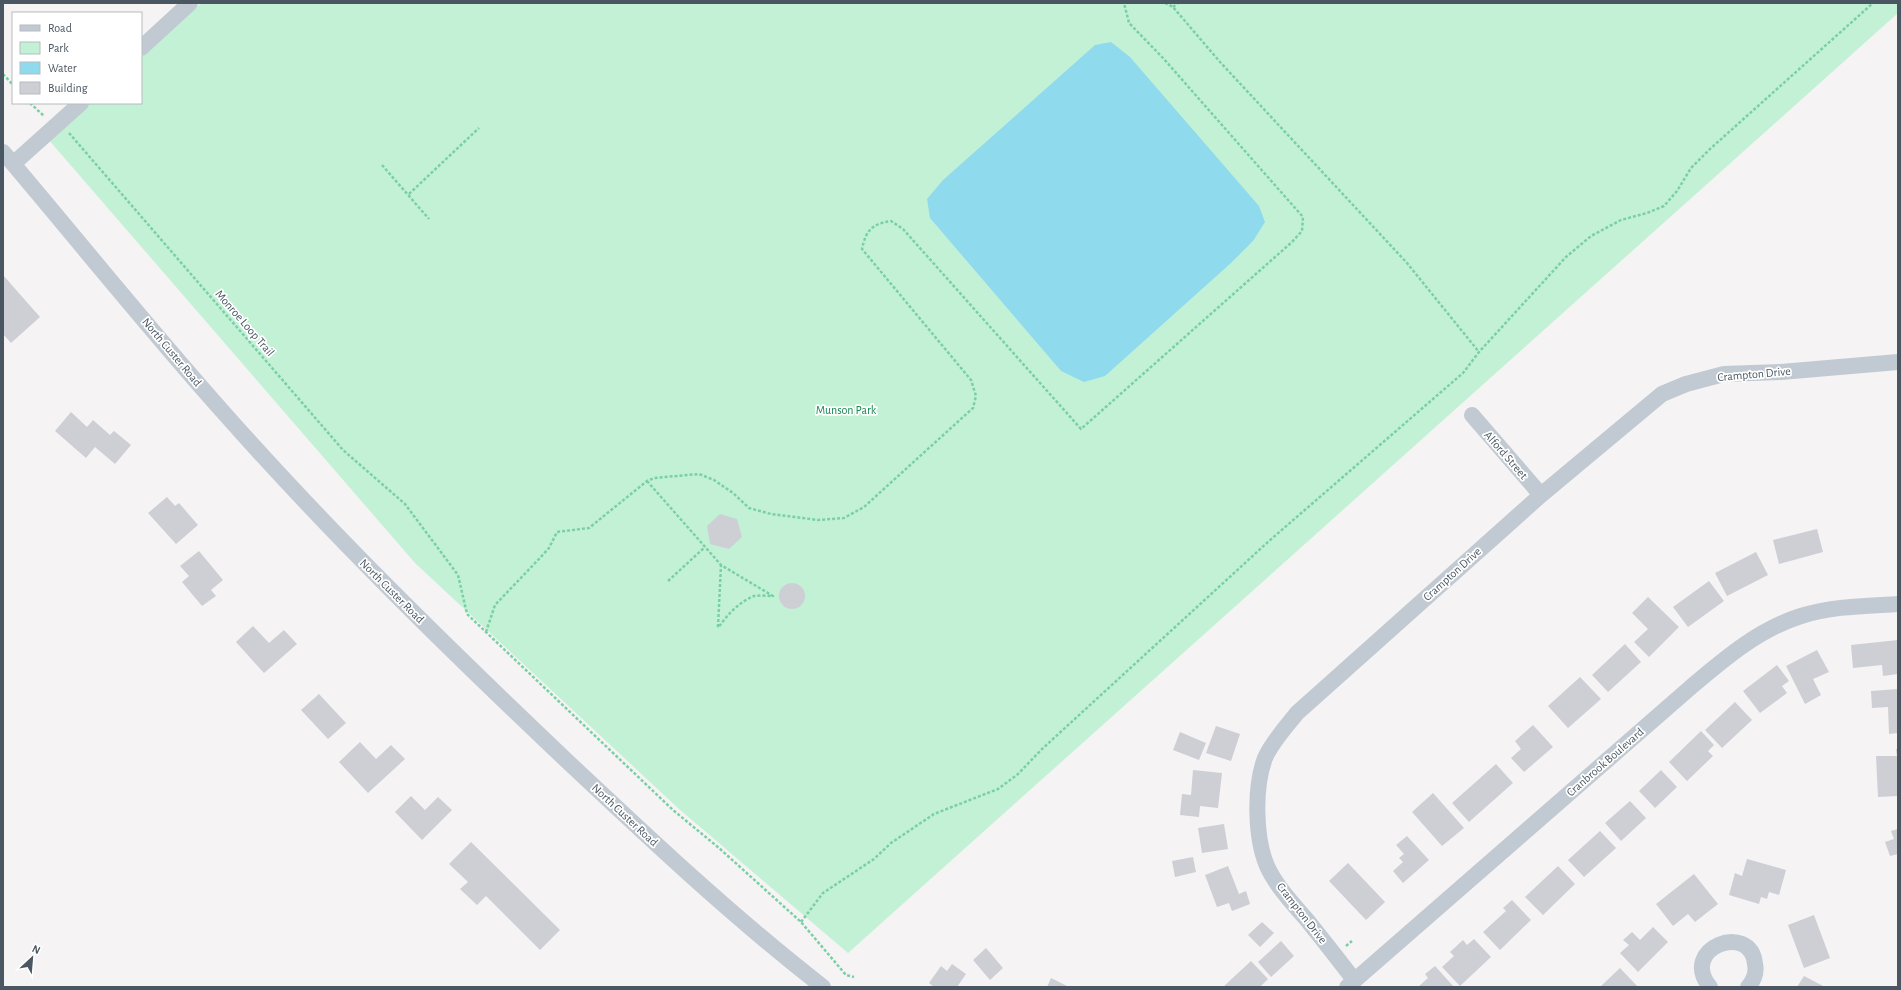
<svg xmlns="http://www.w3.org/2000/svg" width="1901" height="990" font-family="'Alegreya Sans',sans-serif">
<rect width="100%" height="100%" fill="#f5f3f3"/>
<path fill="#c3f1d5" d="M201,3H1898V13L848,953L679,809L415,563L48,139L89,103H141V56Z"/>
<path fill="#90daee" d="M1111,42L1130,57L1259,206L1265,222L1253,241L1231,263L1105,376L1084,382L1061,371L930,218L927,199L943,180L1095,45Z"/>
<path fill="#cdcfd5" d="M3,275L40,317L11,343L3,334Z
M71,412L87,427L93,420L110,435L114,431L131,445L115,464L95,447L86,458L55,431Z
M167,497L175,506L179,503L198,525L176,544L148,513Z
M720,514L737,519L742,537L729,549L710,544L707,526Z
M1817,529L1823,552L1779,564L1773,540Z
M199,551L223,580L211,590L216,596L202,606L182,582L189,576L180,566Z
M1756,552L1768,575L1727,596L1715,573Z
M1709,581L1724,601L1688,627L1673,607Z
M779 596a13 13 0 1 1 26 0a13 13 0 1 1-26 0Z
M1648,597L1679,627L1649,657L1634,642L1648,629L1632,613Z
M253,626L269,643L284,630L297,644L264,673L236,642Z
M1898,640V674L1883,676L1882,665L1853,668L1851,645Z
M1625,644L1641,662L1608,692L1592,675Z
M1817,650L1829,672L1813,679L1821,695L1805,704L1786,666Z
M1777,665L1789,681L1782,686L1787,693L1760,713L1743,691Z
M1580,677L1601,699L1568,728L1548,706Z
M1898,689V733L1889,734L1888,707L1872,708L1871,691Z
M319,694L346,723L328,739L301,710Z
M1735,702L1752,720L1722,748L1705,730Z
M1533,725L1553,747L1524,772L1511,758L1521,749L1515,741Z
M1216,726L1240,734L1231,761L1206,753Z
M1701,731L1714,745L1708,751L1713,756L1687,781L1669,762Z
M1180,732L1206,743L1199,760L1173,750Z
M360,742L376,759L391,745L405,759L368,793L339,762Z
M1896,749H1898V796L1878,797L1876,756H1897Z
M1496,764L1513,783L1469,822L1452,803Z
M1193,770L1222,773L1218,808L1200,806L1199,817L1180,815L1182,794L1191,795Z
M1661,770L1677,787L1655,808L1639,791Z
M1433,793L1464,828L1442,846L1412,812Z
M411,796L425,810L438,797L452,810L422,840L395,812Z
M1630,801L1646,818L1621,841L1605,823Z
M1224,824L1228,849L1202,853L1198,828Z
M1898,829V854L1890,856L1885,842L1894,839L1891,831Z
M1600,831L1616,848L1584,877L1568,860Z
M1407,836L1429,860L1403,883L1393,871L1403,862L1399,858L1404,854L1396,845Z
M471,842L560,930L540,950L486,896L477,905L460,889L468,882L449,864Z
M1193,857L1196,872L1175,877L1172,861Z
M1747,859L1786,870L1779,895L1769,892L1767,899L1761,897L1759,904L1729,895L1735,873L1742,876Z
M1348,863L1385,902L1366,920L1329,881Z
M1228,866L1239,894L1246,891L1250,904L1232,911L1229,903L1217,907L1205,875Z
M1558,866L1575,884L1543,915L1525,897Z
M1694,874L1718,904L1695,922L1688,914L1673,926L1656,904Z
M1512,900L1531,920L1500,950L1483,932L1506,911L1503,908Z
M1814,915L1830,958L1804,968L1788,925Z
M1262,922L1274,933L1260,947L1248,935Z
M1653,927L1668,942L1638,972L1620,953L1629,945L1623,940L1632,932L1640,940Z
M1474,939L1491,957L1460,986L1442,967L1454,956L1450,952L1463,940L1467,945Z
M1281,941L1294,956L1271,977L1258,962Z
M986,948L1003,968L990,980L973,960Z
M1251,961L1268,979L1260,987H1223Z
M952,964L966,974L957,987H934L929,983L941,966L947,971Z
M1435,966L1454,987H1418L1428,978L1425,974Z
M1620,968L1638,987H1600Z
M1804,976L1825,987H1797Z
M1051,978L1069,987H1047Z"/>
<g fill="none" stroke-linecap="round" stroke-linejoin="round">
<path stroke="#7ad0a6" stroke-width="2.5" stroke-dasharray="3 2" stroke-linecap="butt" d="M1165,3L1173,7L1220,62L1407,263L1479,352
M1173,7L1178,3
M3,74L13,85
M30,103L44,116
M69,133L343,450L405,504L458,575L467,614L673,810L719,848L801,922L846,975L854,977
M382,165L429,219
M409,194L479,128
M647,481L721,565L773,596C768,596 760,595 754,596C739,602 727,615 718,628
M668,581L705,547
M718,627L721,565
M486,632L495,605L538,560L549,548L557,532L589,528L647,481L654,478L699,474L714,480L733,493L749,508L771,514L818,520L844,518L864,507L973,408L976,396L971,380L862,249C866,230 872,224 891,221L903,229L1081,429L1292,242L1302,231L1303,217L1163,58L1129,23L1124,3
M801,922L823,893L874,859L891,843L934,814L998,789L1018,774L1042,749L1269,541L1463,373L1479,352L1566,257L1591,236L1621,220L1647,213L1664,206L1677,191L1691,168L1710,149L1873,3
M1346,946L1352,941"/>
<path stroke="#c1cad2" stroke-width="16" d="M141,48L190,3
M3,152C77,239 148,328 224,413C332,535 449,649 567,761C650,839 733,917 823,987
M13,164L81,103
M1472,415L1541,495
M1354,980C1339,960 1323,940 1307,920C1293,904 1276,886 1267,866C1255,838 1254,787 1265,758C1272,742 1286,727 1297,713L1541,495L1662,394L1686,384L1724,374L1781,372L1898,362
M1347,987L1691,687C1724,659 1759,629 1801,616C1832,606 1866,606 1898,604
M1710,987C1678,948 1751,921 1755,964C1757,973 1754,980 1748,987"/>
</g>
<g text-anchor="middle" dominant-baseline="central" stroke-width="3.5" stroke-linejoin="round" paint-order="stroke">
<g font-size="12" fill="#4a5661" stroke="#fff">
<text transform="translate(245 323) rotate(49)">Monroe Loop Trail</text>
<text transform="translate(172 352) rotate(50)">North Custer Road</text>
<text transform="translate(1754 374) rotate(-5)">Crampton Drive</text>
<text transform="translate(1506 455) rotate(49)">Alford Street</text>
<text transform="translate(1452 574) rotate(-42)">Crampton Drive</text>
<text transform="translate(392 591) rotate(45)">North Custer Road</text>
<text transform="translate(1605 762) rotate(-41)">Cranbrook Boulevard</text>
<text transform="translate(625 815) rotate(43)">North Custer Road</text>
<text transform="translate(1302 913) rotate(52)">Crampton Drive</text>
</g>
<g font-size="12" fill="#17864f" stroke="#fff">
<text x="846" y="410">Munson Park</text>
</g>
</g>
<rect width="1901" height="990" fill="none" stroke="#4a5661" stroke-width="8"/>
<rect x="12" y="12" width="130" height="92" fill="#ffffff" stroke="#b7bbc0"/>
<rect x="20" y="25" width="20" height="6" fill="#c1cad2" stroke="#b7bbc0"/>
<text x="48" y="32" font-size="12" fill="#4a5661">Road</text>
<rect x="20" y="42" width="20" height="12" fill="#c3f1d5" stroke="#b7bbc0"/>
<text x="48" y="52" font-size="12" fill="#4a5661">Park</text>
<rect x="20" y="62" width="20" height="12" fill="#90daee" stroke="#b7bbc0"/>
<text x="48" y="72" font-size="12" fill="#4a5661">Water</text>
<rect x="20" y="82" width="20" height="12" fill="#cdcfd5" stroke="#b7bbc0"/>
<text x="48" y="92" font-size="12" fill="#4a5661">Building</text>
<g transform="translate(32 958) rotate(26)" stroke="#ffffff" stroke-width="3" paint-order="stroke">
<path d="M0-3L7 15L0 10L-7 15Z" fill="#4a5661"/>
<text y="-6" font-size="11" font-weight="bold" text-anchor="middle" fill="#4a5661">N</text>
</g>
</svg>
